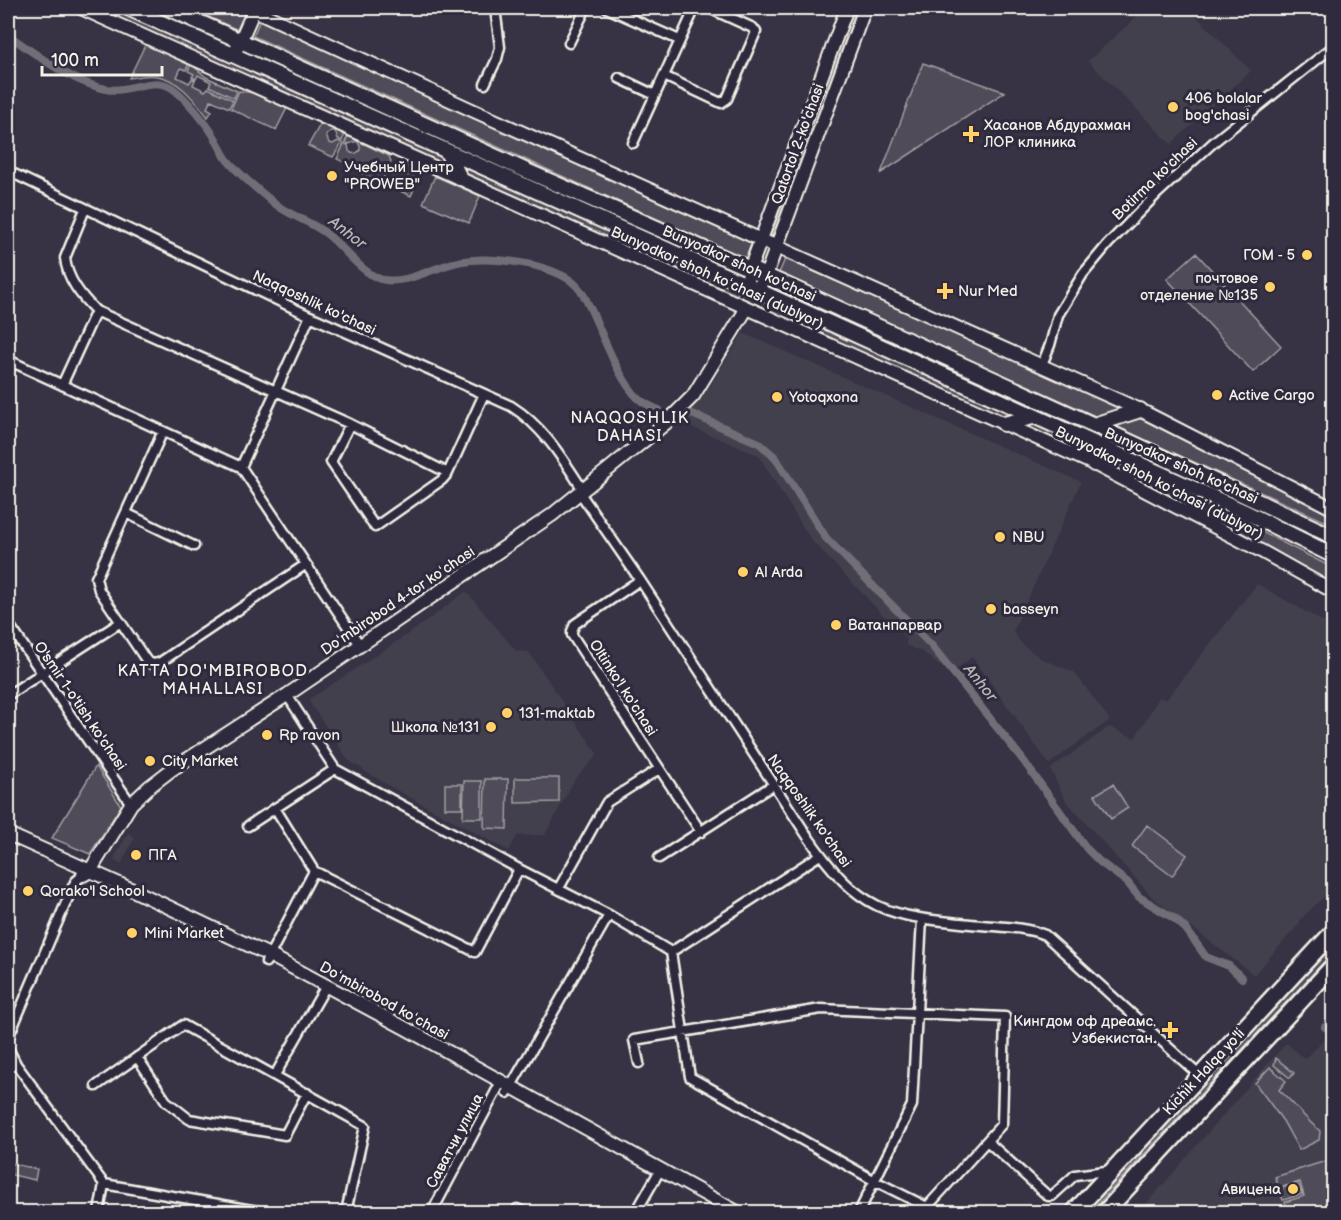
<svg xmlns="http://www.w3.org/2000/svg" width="1341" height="1220" font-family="'Balsamiq Sans',sans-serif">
<rect width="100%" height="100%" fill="#373244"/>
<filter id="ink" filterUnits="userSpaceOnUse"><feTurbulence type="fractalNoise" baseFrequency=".0167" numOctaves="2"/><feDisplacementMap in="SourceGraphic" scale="12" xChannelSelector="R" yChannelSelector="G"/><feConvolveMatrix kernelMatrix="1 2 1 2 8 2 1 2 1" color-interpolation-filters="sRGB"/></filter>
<g filter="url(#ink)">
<path fill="#433f4e" d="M1146,8H1188L1251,71L1171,144L1088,61Z
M743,333L1081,482L1013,632L1023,645L1042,659L1074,672L1110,720L1049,764L972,657L953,672L938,665L923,652L905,645L907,640L811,540L758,455L679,422L707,391Z
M1257,584L1333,627V888L1300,920V923L1254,975L1153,898L1066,801L1050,769L1109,727L1135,738L1159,697L1166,700Z
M466,591L516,651L529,652L598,755L575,779L545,835L517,836L509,851L389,786L349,761L308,700L417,628Z
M128,833L135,837L121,864L113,860Z
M1325,1038L1333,1044V1212H1139L1286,1043L1305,1059Z"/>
<path fill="#504b59" stroke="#a29ea0" stroke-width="1.5" d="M95,8H110L445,158L449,168Z
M188,8H235L246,12L238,30Z
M854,8H857L824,97L821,96Z
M261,18L752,242L745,259L253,36Z
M146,43L189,63L186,70L181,68L177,77L189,83L192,79L195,80L193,85L205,91L208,88L233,100L229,108L211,100L207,108L212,111L208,117C195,101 179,79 157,76C148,74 138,77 129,78Z
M923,63L1005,92L881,173Z
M191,64L206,77L237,91L234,98L209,86L211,82L198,75L196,79L192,77L194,74L188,71Z
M239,91L255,93L287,108L276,130L231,109Z
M819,104L821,105L774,238L771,237Z
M321,123L345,134L342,141L338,139L335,131H331L326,135L329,143L333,144L338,141L342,143L333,157L308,146Z
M348,136L389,156L391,162L381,183L359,173L357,168L337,159L344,144L348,145L349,151C352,155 357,154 360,150V146L357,141L349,144L345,142Z
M399,163L421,173L411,196L389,186Z
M458,163L739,290L736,297L463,174Z
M435,176L480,196L469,223L423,203Z
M1196,253L1281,346L1253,372L1167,279Z
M785,259L1126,408L1095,416L779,273Z
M772,305L1019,416L1006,419L762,309Z
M1142,418L1333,516V525L1112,425Z
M1033,423L1079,444L1083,455L1021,426Z
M1097,453L1220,511L1333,568V584L1101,463Z
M96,766L121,806L90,854L52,838Z
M515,778H559V802L515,803Z
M485,779H508L507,829L484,828Z
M464,781H482V818H463Z
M445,784H462V808H445Z
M1113,784L1128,808L1111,819L1095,795Z
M1147,825L1187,855L1172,876L1132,846Z
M1333,944V952L1090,1212H1085Z
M1276,1058L1294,1073L1290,1078L1274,1065Z
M1270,1067L1286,1081L1279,1090C1294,1103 1305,1119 1320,1131L1319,1140L1299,1150L1283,1121L1255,1083Z
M1326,1161L1333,1185V1212H1323L1319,1205L1300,1212H1288L1285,1202L1304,1196L1300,1182L1279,1188L1275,1177Z
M9,1163L37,1169L35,1180L8,1174Z
M1298,1183L1302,1194L1283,1200L1279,1189Z"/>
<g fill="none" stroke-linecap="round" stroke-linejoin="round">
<path stroke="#726e77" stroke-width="8" d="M8,35C38,55 70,82 106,89C128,94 151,75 172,88C185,97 206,123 214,136C220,145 222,155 230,163C240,175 268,199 281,208C296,218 314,223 328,235C343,247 362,273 380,279C404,286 432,268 454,263C485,255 538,262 565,277C580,285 585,297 592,312C603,336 620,382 639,399C645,404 652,407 659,410
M692,414L759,443L775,457L826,538L932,646L1023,760L1087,849L1100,862L1127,882L1139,897L1175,919L1186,929L1206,957L1229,966L1242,978
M1325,1027L1334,1032"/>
<g stroke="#f4f1e8" stroke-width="13">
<path id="street" d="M607,8L679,40
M1332,8L1334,9
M569,43L586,8
M664,76L721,103L727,99L756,32L753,28L709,8
M619,78L655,95
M485,84L497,59L500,47L495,8
M633,143L695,8
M8,171L310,316L511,406C543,426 563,459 583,490
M85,209L65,258C67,279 81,296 96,311L350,424L448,473
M8,360L241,467L360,645
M1041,367L1050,345L1058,315L1083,274L1108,244L1158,193L1215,141L1334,46
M8,372L12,362
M62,385L96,311
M350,424L331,462L375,527L442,480L448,473L484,394
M163,431L96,578L99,590L146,660L152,664L159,663L305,565
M241,467L310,316
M580,493L640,580L806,834C861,915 888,916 981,925C1002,927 1025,927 1045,935L1200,1076
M126,513L194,546
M640,580L575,624L572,631V635L701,832
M8,623L131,804
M8,695L121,622
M287,695L335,769L519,869L609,915L671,952L690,1077L875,1181L927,1207L1002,1124L1005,1017L821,1009L634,1040L639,1063
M248,826L335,769
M659,858L773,785
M314,871L475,952L519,869
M559,888L607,802L659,769
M671,952L820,855
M266,962L314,871L275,808
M8,1038L65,905L75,882L83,875
M8,1048L16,1064L104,1184
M137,1057L166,1101L189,1119L285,1135L307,1093
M275,1075L326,986
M96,1086L183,1025L365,1126L346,1212
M507,1093L609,915
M987,1141L1048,1196H1052L1075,1175L1113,1170
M104,1184L264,1212
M517,1209L524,1212
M99,1212L104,1184
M432,1212L501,1082
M636,1212L660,1170
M859,1212L912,1105L922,919"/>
</g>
<g stroke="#f4f1e8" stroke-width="16">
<path id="secondary" d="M81,8L1094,464L1261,551L1334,592
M250,8L472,110L1140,410L1334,509
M234,55L254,10
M746,285L750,269L847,8
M757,290L766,275L865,8
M8,834L135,891L269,955L405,1028L737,1212
M83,875L90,871L131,804L149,787L171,770L287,695L552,515L667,422L693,396L747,308"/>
</g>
<g stroke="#f4f1e8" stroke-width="18">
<path id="primary" d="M128,8L746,285L1243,511L1334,556
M168,8L527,171L789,286L1094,425L1334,537
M447,152L460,178
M1004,424L1033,417
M1094,425L1140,410
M1084,440L1094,464"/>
</g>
<g stroke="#f4f1e8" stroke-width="20">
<path id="highway" d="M1074,1212L1334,931
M1105,1212L1334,965"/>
</g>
<use href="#street" stroke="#2f2a3d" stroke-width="8"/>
<use href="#secondary" stroke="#2f2a3d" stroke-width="12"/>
<use href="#primary" stroke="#2f2a3d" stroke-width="14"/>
<use href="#highway" stroke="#2f2a3d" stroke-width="15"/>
</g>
</g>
<g fill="#ffd166" stroke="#2f2a3d" stroke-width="2">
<circle cx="1173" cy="107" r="6"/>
<path d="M968 125h6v6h6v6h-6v6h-6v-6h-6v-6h6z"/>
<circle cx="332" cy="176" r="6"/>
<circle cx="1307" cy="255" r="6"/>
<circle cx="1270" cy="287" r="6"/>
<path d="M942 282h6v6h6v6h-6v6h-6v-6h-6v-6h6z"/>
<circle cx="1217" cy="395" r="6"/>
<circle cx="777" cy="397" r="6"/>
<circle cx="1000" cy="537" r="6"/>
<circle cx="743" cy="572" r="6"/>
<circle cx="991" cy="609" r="6"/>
<circle cx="836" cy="625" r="6"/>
<circle cx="507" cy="713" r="6"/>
<circle cx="491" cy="727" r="6"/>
<circle cx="267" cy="735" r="6"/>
<circle cx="150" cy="761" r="6"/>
<circle cx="136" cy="855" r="6"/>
<circle cx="28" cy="891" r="6"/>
<circle cx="132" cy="933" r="6"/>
<path d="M1167 1021h6v6h6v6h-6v6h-6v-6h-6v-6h6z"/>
<circle cx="1293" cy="1189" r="6"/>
</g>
<g text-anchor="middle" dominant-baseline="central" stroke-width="6" stroke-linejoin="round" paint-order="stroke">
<g font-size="15" fill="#f4f1e8" stroke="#2f2a3d" text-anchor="start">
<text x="1185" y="98">406 bolalar<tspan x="1185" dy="17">bog'chasi</tspan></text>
<text x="984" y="125">Хасанов Абдурахман<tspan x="984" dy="17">ЛОР клиника</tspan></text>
<text x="344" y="167">Учебный Центр<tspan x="344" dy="17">"PROWEB"</tspan></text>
<text x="1295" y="255" text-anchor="end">ГОМ - 5</text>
<text x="1258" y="278" text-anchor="end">почтовое<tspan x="1258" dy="17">отделение №135</tspan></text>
<text x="958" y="291">Nur Med</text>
<text x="1229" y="395">Active Cargo</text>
<text x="789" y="397">Yotoqxona</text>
<text x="1012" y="537">NBU</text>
<text x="755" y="572">Al Arda</text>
<text x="1003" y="609">basseyn</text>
<text x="848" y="625">Ватанпарвар</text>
<text x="519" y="713">131-maktab</text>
<text x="479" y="727" text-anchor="end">Школа №131</text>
<text x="279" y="735">Rp ravon</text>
<text x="162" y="761">City Market</text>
<text x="148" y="855">ПГА</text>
<text x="40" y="891">Qorako'l School</text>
<text x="144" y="933">Mini Market</text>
<text x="1156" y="1021" text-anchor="end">Кингдом оф дреамс.<tspan x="1156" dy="17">Узбекистан.</tspan></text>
<text x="1281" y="1189" text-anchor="end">Авицена</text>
</g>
<g font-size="15" fill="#f4f1e8" stroke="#2f2a3d">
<text transform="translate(798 144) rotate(-70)">Qatortol 2-ko'chasi</text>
<text transform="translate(1155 179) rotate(-44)">Botirma ko'chasi</text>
<text transform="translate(739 264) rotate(24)">Bunyodkor shoh ko'chasi</text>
<text transform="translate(717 278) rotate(24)">Bunyodkor shoh koʻchasi (dublyor)</text>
<text transform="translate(314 303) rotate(25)">Naqqoshlik ko'chasi</text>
<text transform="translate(1181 466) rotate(24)">Bunyodkor shoh ko'chasi</text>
<text transform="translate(1159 483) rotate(27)">Bunyodkor shoh koʻchasi (dublyor)</text>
<text transform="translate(398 601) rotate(-34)">Doʻmbirobod 4-tor koʻchasi</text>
<text transform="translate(623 688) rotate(57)">Oltinko'l ko'chasi</text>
<text transform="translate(80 706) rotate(56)">O'smir 1-o'tish ko'chasi</text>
<text transform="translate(809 811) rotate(55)">Naqqoshlik ko'chasi</text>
<text transform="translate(384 1001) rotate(29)">Doʻmbirobod koʻchasi</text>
<text transform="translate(1204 1072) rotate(-47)">Kichik Halqa yo'li</text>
<text transform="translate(455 1141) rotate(-62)">Саватчи улица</text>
</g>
<g font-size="16" font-style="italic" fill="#bab6b5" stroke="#2f2a3d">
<text transform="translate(347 233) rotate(38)">Anhor</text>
<text transform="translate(980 683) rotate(51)">Anhor</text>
</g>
<g font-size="16" letter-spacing="1.5" fill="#f4f1e8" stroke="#2f2a3d">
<text x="630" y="418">NAQQOSHLIK<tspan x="630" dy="18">DAHASI</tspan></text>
<text x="213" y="671">KATTA DO'MBIROBOD<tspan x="213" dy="18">MAHALLASI</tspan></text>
</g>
</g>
<rect width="1341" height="1220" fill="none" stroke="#2f2a3d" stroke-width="30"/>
<rect x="15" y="15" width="1311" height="1190" fill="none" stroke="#f4f1e8" stroke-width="2" filter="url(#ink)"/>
<path d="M42 66v9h120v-9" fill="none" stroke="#f4f1e8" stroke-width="3"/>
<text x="51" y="66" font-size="18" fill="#f4f1e8" stroke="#2f2a3d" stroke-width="4.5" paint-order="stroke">100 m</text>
</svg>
